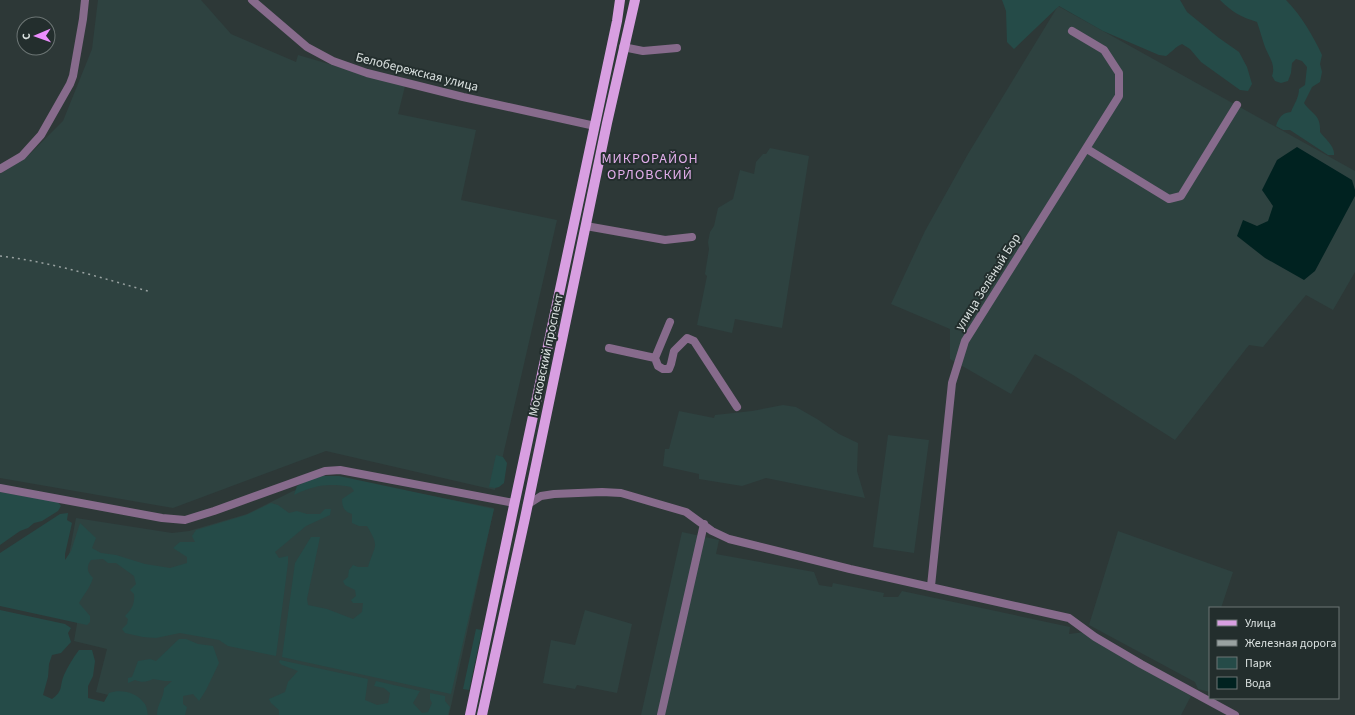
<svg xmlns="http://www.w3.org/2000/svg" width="1355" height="715" font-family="'Source Sans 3',sans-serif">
<rect width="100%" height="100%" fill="#2d3837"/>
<path fill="#2e4240" d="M98,0H201L231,34L296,62L298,55L405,86L398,114L476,130L461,200L557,220L495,490L326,451L173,508L0,478V174L30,154L63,121L92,49Z
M1058,6L1355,171V272L1333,310L1306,295L1263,347L1249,345L1175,440L1073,375L1035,354L1011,394L950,359V329L891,304L925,231L968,154Z
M770,148L809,156L782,328L735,319L732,333L697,325L707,276L705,274L709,249L708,242L710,232L714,226L718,208L733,199L740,170L754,174L756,162L763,154H766Z
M783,405L796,407L817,419L839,434L858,443L857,471L865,498L766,478L742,486L699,479V474L663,466L665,449H669L679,411L714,418L715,415L752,411Z
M888,435L929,440L914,553L873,547Z
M331,480H351L494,508L449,715H145L142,703L96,692L107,649L74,641L77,624L69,555L76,518L172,533L189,531L247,514L293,491Z
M1118,531L1233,572L1221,608H1210V692L1198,689L1195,682L1089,625Z
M682,532L719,540L716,554L814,572L819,585L832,587L833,583L884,593L883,597H898L902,591L1070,627L1069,634L1085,632L1096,642L1191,696L1181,715H641Z
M585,610L632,624L617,693L577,685L575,689L543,683L551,640L575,645Z"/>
<path fill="#254b48" d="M1002,0H1180L1187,12L1219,38L1239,52L1247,67L1252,84L1248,91L1240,90L1201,62L1190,49L1182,44C1175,47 1172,52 1166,56L1159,55L1103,31L1059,6L1014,49L1007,42L1006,11Z
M1220,0H1286C1301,15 1313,36 1322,55L1320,64L1322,72L1320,82L1312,87L1304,103C1312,115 1321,114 1320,132C1325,139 1335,146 1334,155H1328L1290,130H1283L1276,126C1279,117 1282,113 1291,112C1294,104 1299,98 1299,89L1305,85L1307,67L1302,61L1296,59L1292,63L1291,73L1288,81L1281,83L1275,81L1272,76C1276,65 1269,57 1265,47C1262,39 1260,30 1257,22C1241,17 1232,12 1220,0Z
M496,455L503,457L507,463L504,483L499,487L495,488L489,487Z
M323,476H339L494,509L451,694L282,657L295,563L311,537H320L307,599L308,605L327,609L353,619L362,612L363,603H353L351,600L356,596L355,590L345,585L343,581L348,577L349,570L353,565L358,567H368C375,544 380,548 367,526H359L352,523V514C345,512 342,508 342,499L354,491L351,487C328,483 315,485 294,495L297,486L311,479Z
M0,492L58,502L61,506L58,511L42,521L34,523L28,528L20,531L0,545Z
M271,503L278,505L289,513L297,511L307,514H320L325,509H331L330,515L306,526L275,552L279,558L288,556V563L276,656L228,646L219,640L180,633L156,638L143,637L125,633L122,629L127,624L128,619L125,616C132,609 135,604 134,594L130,590L136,584L134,576L116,563H108L103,559L91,560C86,567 87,572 93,578C90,588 84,594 79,603L90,616V622L87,625L0,606V553L60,514L68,513L67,520L72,523L65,554V560L71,551L80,523L96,538L92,548L101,553L116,555L145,564L170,568L187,563V557L173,548L180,542H195L192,536L196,530L246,515Z
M0,610L65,624L71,628L68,633L71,642L61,653L52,655L49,664L48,677L43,695L52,699C64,690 59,687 64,675C68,666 73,658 79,650H92L95,661L93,676L88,686V698L104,702L109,693C121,689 136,692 144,703C147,706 147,711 148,715H0Z
M476,629L482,630L469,690L463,689Z
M179,639H186L198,644L213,646L219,663L206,690L199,701L193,694L183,696V704L187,707L185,715H157C157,704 164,698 164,688L172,681H165L153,679C147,682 142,683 135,680L128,683V678L132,677L138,661L150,659L156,661Z
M280,660L368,679L365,700L377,705L388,703L390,693L384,688L374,686L376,681L420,691L413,703L422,713L428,712L432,703L430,699V693L445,696V701L450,707L448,715H279V710L271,703L269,699L285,692L288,682L298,671L282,665L279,662Z"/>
<path fill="#002220" d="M1297,147L1352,180L1355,190V196L1315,271L1304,280L1265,258L1237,236L1243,220L1257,226L1268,221L1273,206L1262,190L1277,160Z"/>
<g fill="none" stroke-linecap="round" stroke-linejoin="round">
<path stroke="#876b8c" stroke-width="8" d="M252,0L307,47L333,61L367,73L463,97L595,126
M623,47L643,51L677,48
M1087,149L1169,199L1181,196L1237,105
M0,169L22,156L41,135L70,84L73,76L83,19L85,0
M586,226L665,240L692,237
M609,348L655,358L670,322
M655,358L658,366L663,369H669L671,364L674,351L687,338L694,341L737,407
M0,488L162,518L185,520L214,511L325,471L340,470L514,503
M527,505L541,496L554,494L602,492L621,493L686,512L712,531L729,539L850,569L1069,618L1095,637L1141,664L1235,715
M931,586L952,383L965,341L1119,96V73L1104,50L1072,31
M661,715L704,524"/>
<path stroke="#d89fe1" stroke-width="10" d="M470,715L512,515L617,21L620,0
M482,715L525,518L607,123L635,0"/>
<path stroke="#99a2a1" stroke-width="1.5" stroke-dasharray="2 4" stroke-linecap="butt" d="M0,256C52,262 102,278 151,292"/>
</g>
<g text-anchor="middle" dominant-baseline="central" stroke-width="4" stroke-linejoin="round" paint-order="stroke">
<g font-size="13" fill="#d9e0df" stroke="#232e2d">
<text transform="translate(417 72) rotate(14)">Белобережская улица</text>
<text transform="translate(988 282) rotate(-58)">улица Зелёный Бор</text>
<text transform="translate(546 355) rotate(-78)">Московский проспект</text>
</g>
<g font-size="14" letter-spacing="1" fill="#e1adea" stroke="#232e2d">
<text x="650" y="159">МИКРОРАЙОН<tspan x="650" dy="16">ОРЛОВСКИЙ</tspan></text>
</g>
</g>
<rect x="1209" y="607" width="130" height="92" fill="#232e2d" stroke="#6c7574"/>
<rect x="1217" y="620" width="20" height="6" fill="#d89fe1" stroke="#6c7574"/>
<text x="1245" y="627" font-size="12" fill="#d9e0df">Улица</text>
<rect x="1217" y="640" width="20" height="6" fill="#99a2a1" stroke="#6c7574"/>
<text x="1245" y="647" font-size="12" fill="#d9e0df">Железная дорога</text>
<rect x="1217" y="657" width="20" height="12" fill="#254b48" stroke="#6c7574"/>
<text x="1245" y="667" font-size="12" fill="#d9e0df">Парк</text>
<rect x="1217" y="677" width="20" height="12" fill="#002220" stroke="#6c7574"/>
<text x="1245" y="687" font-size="12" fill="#d9e0df">Вода</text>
<g transform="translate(36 36) rotate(268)"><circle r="19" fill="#232e2d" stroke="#6c7574"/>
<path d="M0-3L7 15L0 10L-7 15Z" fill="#eb8dfc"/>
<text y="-6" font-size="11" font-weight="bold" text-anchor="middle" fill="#d9e0df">С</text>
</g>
</svg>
